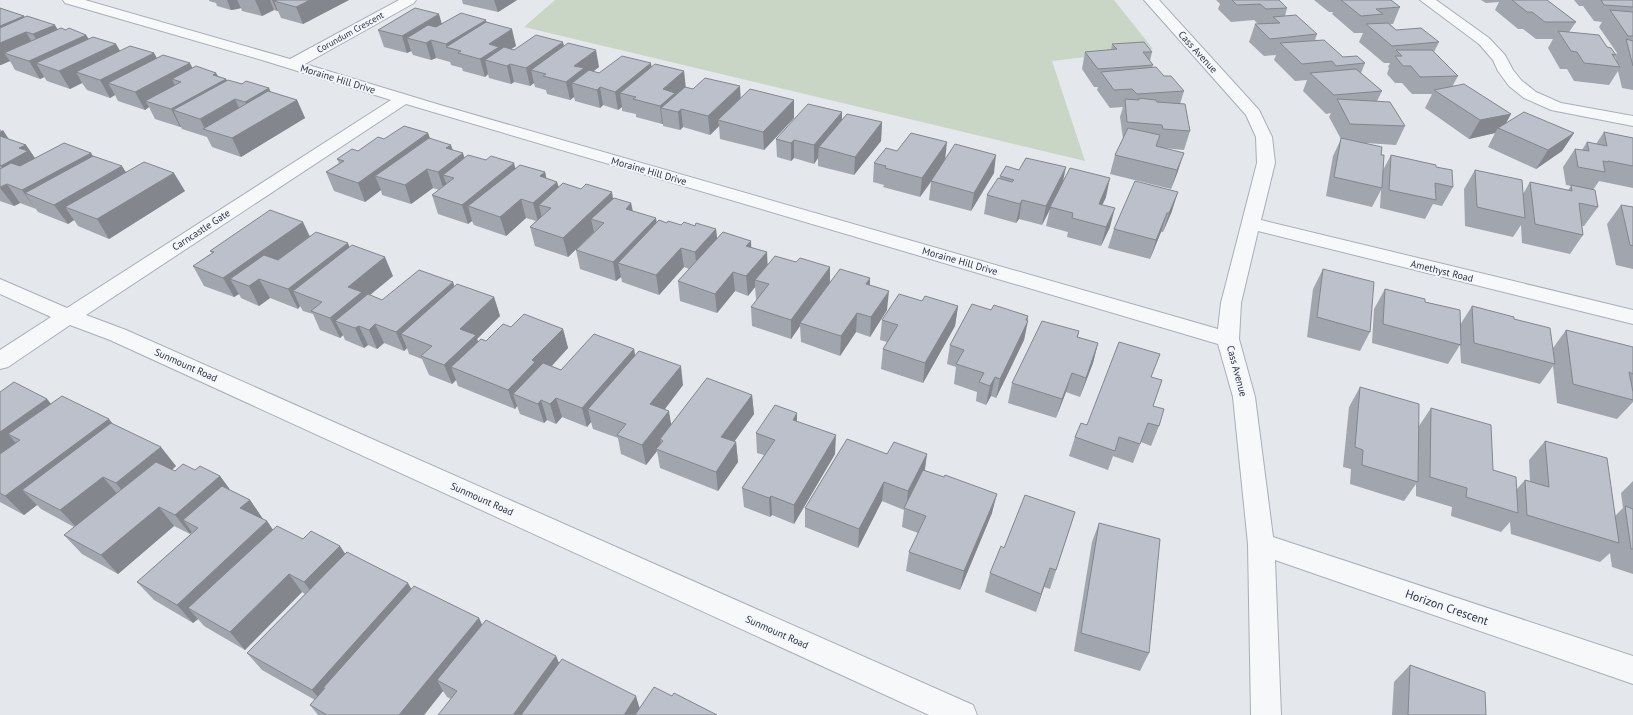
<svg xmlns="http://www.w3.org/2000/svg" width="1633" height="715" font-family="'PT Sans',sans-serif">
<rect width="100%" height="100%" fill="#e4e7ec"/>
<path fill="#c9d6c5" d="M555,0H1114L1153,49L1052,61L1085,161L524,27Z"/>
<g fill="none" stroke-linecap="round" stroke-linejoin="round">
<g stroke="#a9aeb7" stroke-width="2">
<path id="minor" d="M63,0H85L290,59L399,0H416L414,3L305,64L440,105L1218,329L1221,303L1257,163L1256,137L1246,115L1144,0H1159L1259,110L1272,137L1275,163L1261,220L1633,310V324L1258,231L1241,303L1239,339L1255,397L1273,537L1633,656V684L1275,560L1281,715H1251L1248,544L1233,397L1218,344L406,104L86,315L126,330L973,705L977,715H929L110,340L70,325L8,367L0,369V350L51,317L0,294V279L67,308L391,100L262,60L65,3Z
M1420,0H1436L1489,38L1505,55L1513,70L1521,80L1536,92L1561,103L1633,116V126L1551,110L1524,98L1509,86L1498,71L1493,60L1479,44Z"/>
</g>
<use href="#minor" fill="#f7f8fa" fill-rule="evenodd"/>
</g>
<path fill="#a1a5ae" d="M209,0H349L303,24L281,18L278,11H277L274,10L262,16L242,11L241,8L237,9L231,10L217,6L216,3L209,1Z
M462,0H517L498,12L463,4Z
M1216,0H1279L1287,8L1285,16L1317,34L1315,40L1343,57L1365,63L1361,73L1382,91L1377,101L1405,126L1396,145L1366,143L1381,155L1383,170L1391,155L1436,167L1453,187L1442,206L1433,204L1425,219L1380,208L1381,190L1372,207L1326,196L1333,156L1341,139L1329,117L1331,113L1326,114L1303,91L1307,80L1295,81L1274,60L1276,55L1264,56L1249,42L1255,24H1258L1254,20L1231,22L1218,9L1220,4Z
M1314,0H1391L1400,7L1393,24H1390L1396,30L1439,42L1434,52L1458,76L1452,87L1511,114L1505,124L1574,133L1562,151L1536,169L1488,147L1495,133L1469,139L1425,108L1432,94H1412L1402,83H1395L1387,74L1389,68L1388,67L1390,63H1384L1359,42L1363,33H1354L1332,14L1333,12H1329Z
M1481,0H1547L1576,22L1569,32L1607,47L1616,55L1614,58L1616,60L1615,57L1617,53L1599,27L1602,22L1594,21L1583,6H1579L1574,0H1633V90L1622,88L1618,71L1609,85L1574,81L1567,69H1560L1548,48L1553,39H1536L1523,29H1518L1495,10L1499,2L1486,3Z
M0,8L58,29L86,35L89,39L120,51L154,53L157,58L192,68L216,73L218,76L226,79L227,81L269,88L270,92L297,100L305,118L241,157L212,147L207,137L182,129L181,127H180L155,119L149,107L145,110L118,101L115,95L110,98L87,90L82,83L70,89L47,81L44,77L40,79L15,70L10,61L0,65Z
M486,22L516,46L511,49L514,50L564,46L599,67L593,71L599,73L652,67L684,71L685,87L740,99L794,118L764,150L720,139L719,126L710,135L683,127L680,130L663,126V124H662L636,117V114L622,111V107L618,110L603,105L600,108L575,101L574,97L570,100L547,94L546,90L535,87L534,83L530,86L514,82L511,84L489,78L488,74L485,77L463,71L462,68L451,65L450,62L436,58L431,60L413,55L411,51L407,53L384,47L378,30L442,24Z
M1112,44L1152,52L1150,61L1153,65L1152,68L1184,91L1180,104L1190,131L1184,150L1163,148L1178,171L1171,189L1110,174L1115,155L1123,139L1120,117L1123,107L1110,108L1097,90L1098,87H1094L1082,69L1085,52L1111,50Z
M842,112V120L882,122L881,141L854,175L818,166V158L814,164L794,158L791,161L777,157L776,139Z
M0,129L9,139L26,145L35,158L91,153L93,156L126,172L185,191L109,239L78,226L74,220L68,224L38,212L36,209L20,203L14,206L0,201Z
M1604,132L1633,138V188L1599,181L1593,190L1598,207L1584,226H1582L1583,235L1570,254L1522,243L1521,225L1513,237L1465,226L1464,189L1475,170L1523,194L1530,182L1568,190L1571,186L1566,185L1563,167L1575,149L1582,150L1587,142L1596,144Z
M428,133L430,138L453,150L465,158L486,160L515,168L545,172L546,178L557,182L559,187L631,203L633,211L657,223H667L681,225L695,226L716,229L717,238L767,252V264L830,282L870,278V285L887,310L870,337L856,332L840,356L801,342L800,326L791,339L752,326L751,307L757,300L756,299L755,287L748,296L735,291L717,313L680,301L678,281L689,269L684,267L659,295L622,282L621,277L616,281L580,269L576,250L594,232L568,257L535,246L530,227L536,221L526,218L506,236L474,225L472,221L468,224L438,214L432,195L439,190L433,188L411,204L382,195L381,190L365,202L334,191L326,172L339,163L337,159L358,151L384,139Z
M897,151L945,160L994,173L971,211L929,200L931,182L920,197L883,187L884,185L873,182L874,163Z
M1000,176L1062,185L1106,197L1102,205L1110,227L1101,246L1067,237L1068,232L1046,226L1050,209L1042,225L1019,219L1016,223L984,214L987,195L999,179Z
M1621,205L1633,207V269L1616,265L1607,224Z
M1172,211L1163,232H1161L1150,259L1108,248L1114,229Z
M310,236L350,248L393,276L370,295L382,300L453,282L454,287L494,297L500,316L477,339L478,341H486L511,327L563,329L568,348L552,366L561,370L634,349L635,356L683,385L665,409L671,424L752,395L754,414L734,442H736L738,462L718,491L660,468L657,451L646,465L621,454L618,438L593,429L591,422L587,427L562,417L556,424L547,420L544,423L520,414L517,406L515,409L458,386L456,380L452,384L429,375L422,359L409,354L407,348L404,351L384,343L377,349L368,345L364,348L345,340L343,335L340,338L320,330L313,314L303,311L300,306L298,309L270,298L259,306L241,298L239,294L234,297L204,286L193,266L212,253L210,251Z
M1323,269L1370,332L1360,351L1307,337L1313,289Z
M1385,289L1425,302L1460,325L1472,306L1514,319L1553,348L1566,330L1633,374V402L1617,419L1557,403L1553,366L1540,384L1461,363L1460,345L1448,364L1372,343L1374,309Z
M922,301L958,306L955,326L923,383L881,369L883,349L887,342L880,340L882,320Z
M991,310L1028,316L1024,340L996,398L991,396L986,405L976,401L977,392L954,384L956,367L947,364L950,345Z
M1079,331L1078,337L1098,343L1093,363L1080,397L1066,392L1056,418L1008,403L1012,383Z
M1151,377L1153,406L1159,426L1151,446L1141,442L1133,463L1113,456L1108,470L1069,456L1075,437L1087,425Z
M1360,387L1419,426L1431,408L1493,470L1516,490L1525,480L1530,481L1529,460L1545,441L1615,516L1623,508L1621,493L1633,481V574L1612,567L1610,553L1600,562L1511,534L1510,522L1501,532L1451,516L1452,507L1416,496V484L1404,501L1350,484L1351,469L1343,467L1349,407Z
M0,392L47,399L51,404L113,424L176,466L172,470L175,471L195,470L220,476L230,490L250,500L263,519L267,521L272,529L303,539L345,554L411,588L479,618L482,625L556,656L559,663L640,708L672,696L717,715L451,699L447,697L443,691L424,715H318L310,705L315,700L262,670L247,653L305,594L302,592L245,650L204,626L198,619L193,623L154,600L137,582L193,532H192L190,534L174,526L118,574L82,554L64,535L74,527L41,509L37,505L24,515L0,502Z
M797,421L835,454L794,524L772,515L770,517L744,507L742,488L764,455L757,453L756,433Z
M887,454H927L925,470L992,513L960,590L906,571L909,552L918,533L902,527L904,510L882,501L858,548L805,527V508Z
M1075,512L1050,589L1044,587L1036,612L985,592L990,573L1004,548Z
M1099,523L1149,653L1140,671L1074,651L1092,542Z
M1410,665L1486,715H1392L1394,682Z"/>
<path fill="#83868d" d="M227,0H237L241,8L237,9L231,10Z
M255,0H270L274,10L262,16Z
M272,0H300L274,1L278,11H277Z
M310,0H349L303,24L296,7Z
M494,0H517L498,12Z
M439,14L444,31L407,38L411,51L407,53L402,36Z
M24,16L34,33L26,32L36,49L4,53L10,61L1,65H0V26Z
M486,20L490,37L461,51L447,48L446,44Z
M55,25L65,42L44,52L33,34Z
M512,29L516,46L501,56L485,60L488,74L485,77L480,59L489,44Z
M86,35L96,52L36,63L44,77L40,79L29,61Z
M431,40L436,58L431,60L426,43Z
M563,42L567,59L531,70L534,83L530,86L526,68Z
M116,44L126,61L76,72L82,83L70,89L59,71Z
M596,50L599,67L586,77L572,83L574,97L570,100L566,82L574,66Z
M154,53L163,71L108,83L115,95L110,98L100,80Z
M190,63L199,81L181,82L172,79L178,92L145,101L149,107L145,110L135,92Z
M651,63L654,81L620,93L622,107L618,110L615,92Z
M510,64L514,82L511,84L507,66Z
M684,71L686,89L661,108L663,124H662L660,106L663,89Z
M216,73L221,82L226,79L234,97L173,110L181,127H180L171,109L213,75Z
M740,86L741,104L718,120L719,126L710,135L708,116Z
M600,87L603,105L600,108L597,90Z
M269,88L277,106L253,120L245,102Z
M235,99L243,117L205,129L200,119Z
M297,100L305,118L241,157L232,138Z
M794,100V118L764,150L763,132Z
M681,109L683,127L680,130L678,112Z
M842,112V130L819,147L818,158L814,164V145Z
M1511,114L1502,130L1498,128L1495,133L1469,139L1480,120Z
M882,122L881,141L854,175L855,157Z
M3,130L15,149L0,157V132Z
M428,133L434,151L375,176L381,190L365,202L358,183Z
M1574,133L1562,151L1536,169L1548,150Z
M794,140V158L791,161V143Z
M947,142L945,161L920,197L922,178Z
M26,145L38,163L14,184L1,166L19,148Z
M451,145L456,159L463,153L469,172L454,178L443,175L448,188L444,191L438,172L446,148Z
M91,153L102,171L25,193L35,209L22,190Z
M1184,153L1178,171L1171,189L1177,170Z
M996,155L994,173L971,211L974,193Z
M514,163L519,182L468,206L472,221L468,224L462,205Z
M122,166L134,185L65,207L74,220L68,224L54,205Z
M1066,167L1062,186L1042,225L1046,206Z
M427,169L433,188L411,204L405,185Z
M545,172L549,189L557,182L562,201L551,208L539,205L542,218L538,222L533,203L540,176Z
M174,173L185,191L109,239L97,219Z
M1110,178L1106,197L1094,223L1099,204Z
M7,184L20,203L14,206L0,188Z
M612,192L615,211L591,219L594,232L568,257L563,238Z
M1178,192L1172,211L1163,232L1169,213Z
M521,199L526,218L506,236L500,217Z
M1022,200L1019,219L1016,223L1020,204Z
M631,203L634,222L626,209Z
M1115,208L1110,227L1101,246L1106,227Z
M1167,213L1161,232L1150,259L1156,240Z
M656,218L659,237L618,263L621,277L616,281L613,262Z
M303,222L312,241L259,279L270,298L259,306L249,286L230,279L239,294L234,297L223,278Z
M716,229L718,248L697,271L695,252Z
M751,241L752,260L746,246Z
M348,243L356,263L293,291L300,306L298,309L288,289Z
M681,248L684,267L659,295L656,275Z
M767,252L768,271L755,280V287L748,296L746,276Z
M385,257L393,276L365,299L335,321L343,335L340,338L330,318L348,287Z
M830,267V286L800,323V326L791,339V320Z
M733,272L735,291L717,313L715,294Z
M870,278L869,298L866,284Z
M453,282L459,301L401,334L407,348L404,351L396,332Z
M889,291L887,310L870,337L871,317Z
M494,297L500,316L477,339L483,355L451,367L456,380L452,384L444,365L460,329Z
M958,306L955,326L923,383L925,363Z
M857,313L856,332L840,356L841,336Z
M1028,316L1027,324L1028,321L1024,340L996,398L1000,379L1026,320Z
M375,324L384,343L377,349L369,330Z
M359,326L368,345L364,348L355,328Z
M563,329L568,348L540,378L513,394L517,406L515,409L508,390L532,360Z
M1098,343L1093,363L1080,397L1086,378Z
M634,349L637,368L588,409L591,422L587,427L582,408Z
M681,366L683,385L654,423L650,404Z
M1072,373L1066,392L1056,418L1062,399Z
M995,377L991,396L986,405L990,386Z
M752,395L754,414L724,456L721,437Z
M556,398L562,417L556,424L550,404Z
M47,399L63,419L20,440L8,434L21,449L0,464V432Z
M541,400L547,420L544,423L538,404Z
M669,411L672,430L663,441L660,439L661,445L656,449L657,451L646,465L642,445Z
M797,413V433L793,420Z
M109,419L124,438L22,490L37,505L24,515L5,496Z
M836,435L835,454L794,524V505Z
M736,442L738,462L718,491L716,472Z
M161,447L176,466L132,503L116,483Z
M927,454L924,473L906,509L908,491Z
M220,476L234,495L183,520L192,532L190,534L175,515Z
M103,477L119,496L78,529L60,510Z
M884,482L882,501L858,548L859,529Z
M997,494L992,513L960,590L964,571Z
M771,496L772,515L770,517L769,498Z
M250,500L263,519L254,527L240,508Z
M159,507L174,526L118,574L101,555Z
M267,521L280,540L188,608L198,619L193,623L177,605Z
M340,546L352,564L317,600L304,582Z
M1050,568L1044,587L1036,612L1041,594Z
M289,574L302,592L245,650L230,632Z
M408,583L418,601L325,688H323L332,699L326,707L312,690Z
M479,618L487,636L437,680L443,691L424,715H399Z
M556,656L563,673L533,715H513Z
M636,696L641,713L640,715H624Z"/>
<path fill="#bbc0ca" stroke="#83868d" d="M277,0H310L296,7L274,1Z
M1232,0H1279L1287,8L1266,9L1260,4L1237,5Z
M1341,0H1391L1400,7L1376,9L1383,14L1361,16Z
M1512,0H1547L1576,22H1545L1532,12H1527Z
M1601,0H1633V7L1604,5Z
M0,8L24,16L0,26Z
M415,8L439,14L402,36L378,30Z
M1610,10L1633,12V36H1628Z
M461,13L486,20L446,44L431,40L426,43L407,38L428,25L436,27Z
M1296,15L1317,34L1270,39L1255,24L1280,23L1273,17Z
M27,16L55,25L33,34L26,32L0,43V28Z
M486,22L512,29L489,44L499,47L480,59L458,53L461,51L446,47Z
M1388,23L1396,30L1421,28L1439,42L1392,46L1366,24Z
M61,28L66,30L69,28L86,35L29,61L4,53Z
M1558,31L1599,35L1607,47L1611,48L1616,55L1612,54L1620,67L1584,63L1577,52L1571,51Z
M536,35L563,42L526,68L510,64L507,66L485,60L504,47L514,50Z
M93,37L116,44L59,71L36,63Z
M1626,39L1633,41V66Z
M1324,40L1343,57L1357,56L1365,63L1336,66L1332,61L1302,64L1280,43Z
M1144,42L1152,52H1143L1153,65L1098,69L1085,52L1117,49L1112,44Z
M568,43L596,50L574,66L584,68L566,82L543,76L546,74L531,70Z
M130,46L154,53L100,80L76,72Z
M1396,50H1432L1458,76L1420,77L1411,66H1403L1395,56H1402Z
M163,55L190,63L135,92L108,83Z
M622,56L651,63L615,92L600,87L597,90L572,83L589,70L599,73Z
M655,64L684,71L663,89L675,93L660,106L633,99L636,97L620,93Z
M196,66L216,73L213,75L226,79L171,109L145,101L181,82L172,79Z
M1156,67L1164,76H1171L1184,91L1137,94L1132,89L1114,90L1101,72Z
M1356,69L1382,91L1334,95L1310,73Z
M705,78L740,86L708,116L681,109L678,112L661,108L685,87L693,89Z
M228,80L242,84L246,81L269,88L245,102L235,99L200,119L173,110Z
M1464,84L1511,114L1480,120L1434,90Z
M750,89L794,100L763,132L718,120Z
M268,91L297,100L232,138L203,129Z
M1139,98L1156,100L1157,102L1185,104L1190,131L1163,129L1162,125L1127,122L1125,99L1139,100Z
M1337,99L1390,102L1405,126L1350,124Z
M808,104L842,112L814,145L794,140L791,143L776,139Z
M1524,112L1574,133L1548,150L1498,128Z
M847,114L882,122L855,157L819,147Z
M404,126L428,133L358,183L326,172L344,161L337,159L352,149L358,151L378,137L384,139Z
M1128,128L1160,135L1156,146L1184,153L1177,170L1115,155Z
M1604,132L1633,138V166L1608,161V162L1603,161L1605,172L1578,167L1575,149L1589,151L1587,142L1607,146Z
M911,133L947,142L922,178L885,168L886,166L874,163L886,148L897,151Z
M0,136L26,145L19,148L28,151L1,166L0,165Z
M429,138L451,145L446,148L463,153L438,172L427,169L405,185L375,176Z
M1341,138L1382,147L1381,155H1384L1382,188L1334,177Z
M64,143L91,153L22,190L7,184L0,187V169L11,163L20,166Z
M955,144L996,155L974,193L931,181Z
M468,155L486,160L491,156L514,163L462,205L432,195L454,178L443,175Z
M1391,155L1436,165V167L1452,170L1453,187L1435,183L1436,200L1389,190Z
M93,156L122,166L54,205L25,193Z
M1026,158L1066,167L1046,206L1022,200L1020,204L987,195L998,178L1012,182L1014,180L1000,176L1006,166L1019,170Z
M144,162L174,173L97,219L65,207Z
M520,165L545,172L540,176L557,182L533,203L521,199L500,217L468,206Z
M1070,168L1110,178L1099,204L1115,208L1106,227L1072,218L1073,213L1050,207Z
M1475,170L1522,180L1525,218L1477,207Z
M1135,181L1178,192L1169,213H1167L1156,240L1114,229Z
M1530,182L1572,191L1571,185L1595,190L1598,207L1579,203L1583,235L1535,224Z
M563,183L581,189L586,184L612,192L563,238L530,227L551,208L539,205Z
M614,198L631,203L626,209L656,218L613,262L576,250L604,223L591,219Z
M1621,205L1633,207V246L1630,245Z
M270,210L303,222L223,278L193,266L214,252L210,251Z
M659,220L667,223L668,221L681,225L684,222L695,226L696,223L716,229L695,252L681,248L656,275L618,263Z
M316,232L348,243L288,289L259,279L249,286L230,279L264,255L278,260Z
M723,232L751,241L746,246L767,252L746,276L733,272L715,294L678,281Z
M352,245L385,257L348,287L362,292L330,318L311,311L322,302L293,291Z
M775,256L796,262L800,258L830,267L791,320L751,307L769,284L755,280Z
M840,269L870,278L866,284L889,291L871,317L857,313L841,336L800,323Z
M1323,269L1374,282L1370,332L1317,317Z
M419,270L453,282L396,332L375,324L369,330L359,326L355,328L335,321L368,294L382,300Z
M457,284L494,297L460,329L476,335L444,365L421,356L432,346L401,334Z
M1385,289L1425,299V302L1460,310L1461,345L1383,324Z
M899,294L922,301L925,296L958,306L925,363L883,349L898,325L882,320Z
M972,304L991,310L994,305L1028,316L1026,320L1028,321L1000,379L995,377L990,386L979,382L984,373L956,364L964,350L950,345Z
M1472,306L1514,317V319L1550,328L1555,364L1474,343Z
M524,314L563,329L532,360L535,362L508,390L451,367L481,339L486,341L503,324L511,327Z
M1042,321L1079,331L1077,337L1098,343L1086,378L1072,373L1062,399L1012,383Z
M1566,330L1633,347V374L1629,372L1633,392V400L1573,384Z
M594,334L634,349L582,408L556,398L550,404L541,400L538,404L513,394L543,363L561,370Z
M1119,342L1160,354L1151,377L1162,380L1153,406L1164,409L1159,426L1148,423L1140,444L1119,437L1115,451L1075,437L1081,423L1087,425Z
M639,351L681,366L650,404L669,411L642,445L617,435L626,424L588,409Z
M707,378L752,395L721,437L736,442L716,472L656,449L663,441L660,439Z
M14,382L47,399L0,432V392Z
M1360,387L1419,404L1418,482L1362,465L1363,450L1355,447Z
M62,396L109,419L5,496L0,493V454L20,440L8,434Z
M775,405L797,413L793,420L836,435L794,505L771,496L769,498L742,488L775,440L756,433Z
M1431,408L1491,425L1493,470L1516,477L1518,513L1466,497L1467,488L1430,477Z
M111,423L161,447L116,483L103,477L60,510L22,490Z
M847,439L887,454L894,442L927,454L908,491L884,482L859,529L805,508Z
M1545,441L1607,458L1619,543L1527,515L1525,480L1549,487Z
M156,462L175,471L183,464L195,470L200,466L220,476L175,515L159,507L101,555L64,535Z
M923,470L944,477L945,475L997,494L964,571L909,552L926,516L904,508Z
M222,486L250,500L240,508L267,521L177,605L137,582L198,528L183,520Z
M1025,495L1075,512L1056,570L1050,568L1041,594L990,573L1001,546L1004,548Z
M1625,506L1633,509V549H1631Z
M1099,523L1160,539L1149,653L1081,633Z
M277,526L303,539L311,531L340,546L304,582L289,574L230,632L188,608Z
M347,552L408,583L312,690L247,653Z
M414,586L479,618L399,715H327L310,705L325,688H323Z
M486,620L556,656L513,715H438L457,691L437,680Z
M562,659L636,696L624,715H521Z
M1410,665L1485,692L1486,715H1408Z
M654,687L672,696L674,693L717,715H635Z"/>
<g text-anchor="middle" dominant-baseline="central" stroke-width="4" stroke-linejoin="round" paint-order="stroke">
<g font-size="9" fill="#2b3445" stroke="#f4f6f9">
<text transform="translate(350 32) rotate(-29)">Corundum Crescent</text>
</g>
<g font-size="10" fill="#2b3445" stroke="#f4f6f9">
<text transform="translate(1198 52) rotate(48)">Cass Avenue</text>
<text transform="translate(338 79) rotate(17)">Moraine Hill Drive</text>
<text transform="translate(649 171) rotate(16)">Moraine Hill Drive</text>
<text transform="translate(201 230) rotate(-33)">Carncastle Gate</text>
<text transform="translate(960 261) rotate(16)">Moraine Hill Drive</text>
<text transform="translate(1442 271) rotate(14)">Amethyst Road</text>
<text transform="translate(186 365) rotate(24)">Sunmount Road</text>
<text transform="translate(1237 371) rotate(75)">Cass Avenue</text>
<text transform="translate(482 499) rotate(24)">Sunmount Road</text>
<text transform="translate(777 632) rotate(24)">Sunmount Road</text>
</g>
<g font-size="12" fill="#2b3445" stroke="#f4f6f9">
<text transform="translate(1447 607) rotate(19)">Horizon Crescent</text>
</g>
</g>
</svg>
